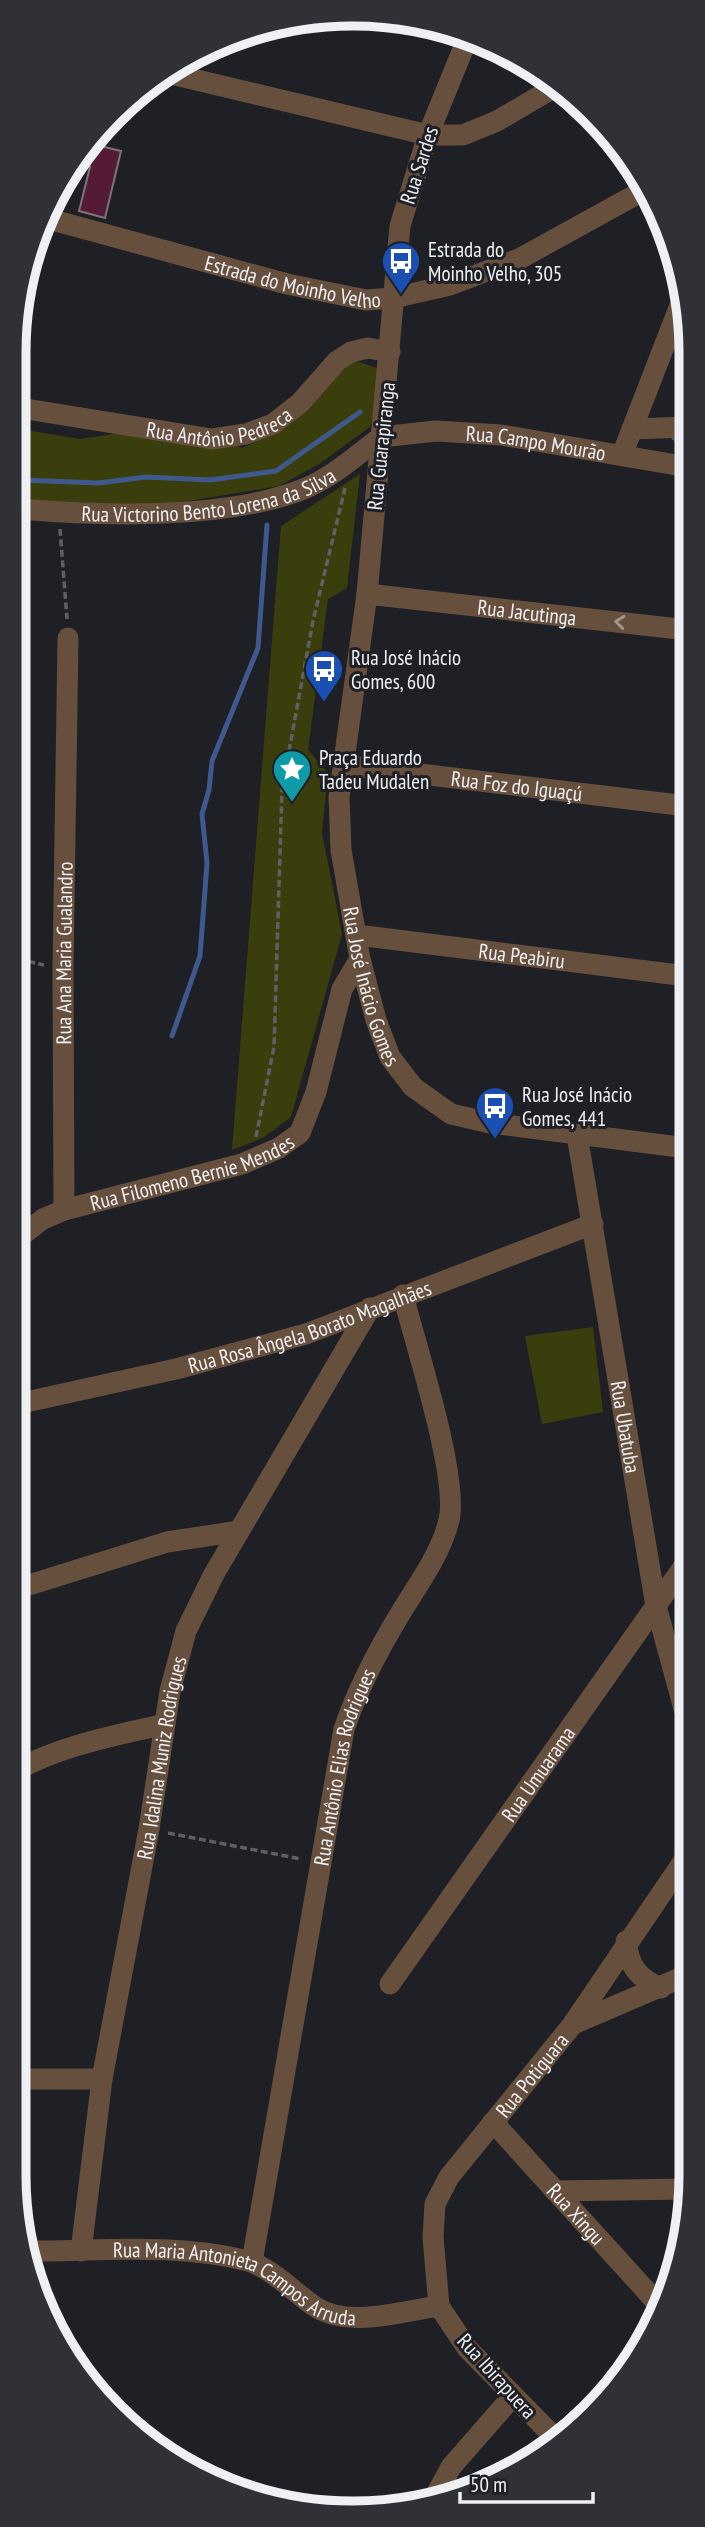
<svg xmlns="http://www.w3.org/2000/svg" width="705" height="2527" font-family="'PT Sans Narrow',sans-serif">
<rect width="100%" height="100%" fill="#1f2026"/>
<path fill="#3a3e0d" d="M356,361L380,369L378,400L370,427L319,464L279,486L164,505L20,501V429L80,439L127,432L230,442L242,448L286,428L337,368Z
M360,474L347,588L328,599L308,750L328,773L322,833L342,934L291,1117L263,1138L232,1150L281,526Z
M593,1327L603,1412L542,1424L525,1336Z"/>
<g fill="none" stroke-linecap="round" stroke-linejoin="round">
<path stroke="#3f598e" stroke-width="5" d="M674,438L688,441
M20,480L99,483L146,477L210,480L276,471L360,412
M172,1036L200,956L207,863L202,814L209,790L212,761L258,648L267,525"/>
</g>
<path fill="#551b36" stroke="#7d7578" stroke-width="2" d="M92,144L121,151L105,218L79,211L90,167L73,163Z"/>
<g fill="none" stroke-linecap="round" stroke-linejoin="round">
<path stroke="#5f6065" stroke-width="3.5" stroke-dasharray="7 3.5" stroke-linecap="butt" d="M60,529L67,619
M18,959L44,965
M256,1137L274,1047L282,789L313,621L345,488
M168,1833L301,1859"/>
<g stroke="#664f3d" stroke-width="21">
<path id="s1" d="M468,37L428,135L400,226L367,594L339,797L341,850L360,959L376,1020L390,1057L413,1087L451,1114L490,1123L687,1148"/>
<path d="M163,72L428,135H463L497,121L555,87"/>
<path id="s2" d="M49,219L287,284L366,300L393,298L450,285L521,258L646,189"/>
<path id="s3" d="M20,408L212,439L246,434L273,424L300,403L337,361L351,352L368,348L390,352"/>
<path d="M632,429L688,427"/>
<path id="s4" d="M381,437L436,431L501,435L688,467"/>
<path d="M622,455L684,295"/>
<path id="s5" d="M20,509C102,516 229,520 306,488C334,476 358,454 381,437"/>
<path id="s6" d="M367,594L688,630"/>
<path id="s7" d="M346,765L687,806"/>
<path id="s8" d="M357,935L687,976"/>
<path id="s9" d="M577,1135L656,1606L686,1716"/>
<path id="s10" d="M64,1210L63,969L68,638"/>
<path id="s11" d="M17,1239L43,1219L64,1210L242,1164L279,1148L300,1133L316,1092L342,989L360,959"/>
<path id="s12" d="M17,1404L176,1369L306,1334L593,1224"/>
<path d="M16,1589L167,1542L239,1531"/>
<path d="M15,1771C62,1745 114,1736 165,1724"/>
<path d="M626,1941C629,1967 638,1978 661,1988"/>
<path id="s13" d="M390,1984L686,1563"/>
<path d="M573,2024L685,1976"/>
<path d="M14,2079H102"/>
<path id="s14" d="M493,2122L660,2306"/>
<path d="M555,2191L685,2189"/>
<path id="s15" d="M29,2251C100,2251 178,2243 248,2261C271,2268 294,2292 314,2306C348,2329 402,2311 439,2306"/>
<path id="s16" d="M81,2251L102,2079L149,1829L170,1691L186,1631L214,1574L370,1308"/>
<path id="s17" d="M252,2262L344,1729C358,1688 377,1652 400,1614C418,1584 441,1554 449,1520C459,1477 415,1343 403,1295"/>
<path id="s18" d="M559,2442L467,2348L439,2306L433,2237L435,2204L449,2177L573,2024L685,1859"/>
<path d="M432,2502L451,2467L513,2396"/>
</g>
</g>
<defs><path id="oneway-chevron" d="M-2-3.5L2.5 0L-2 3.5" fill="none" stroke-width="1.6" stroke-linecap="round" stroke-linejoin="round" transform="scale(1.75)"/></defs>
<use stroke="#a4978f" href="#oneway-chevron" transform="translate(620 622) rotate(-174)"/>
<defs>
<g id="bus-pin" transform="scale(2.0125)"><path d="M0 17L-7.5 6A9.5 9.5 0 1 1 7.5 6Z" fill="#1a4fb4" stroke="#1f2026"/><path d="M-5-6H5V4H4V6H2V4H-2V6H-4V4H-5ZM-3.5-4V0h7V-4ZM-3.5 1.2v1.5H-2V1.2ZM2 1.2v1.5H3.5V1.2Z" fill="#fff"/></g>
<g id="sight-pin" transform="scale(2.0125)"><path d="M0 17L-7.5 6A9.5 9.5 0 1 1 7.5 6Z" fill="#0f9aa8" stroke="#1f2026"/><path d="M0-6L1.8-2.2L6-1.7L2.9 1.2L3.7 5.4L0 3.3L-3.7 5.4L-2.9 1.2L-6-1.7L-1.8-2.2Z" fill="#fff"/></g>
</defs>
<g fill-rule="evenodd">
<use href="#bus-pin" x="401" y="261"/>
<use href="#bus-pin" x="324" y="669"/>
<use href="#sight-pin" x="292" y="769"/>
<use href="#bus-pin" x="495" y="1106"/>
</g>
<g text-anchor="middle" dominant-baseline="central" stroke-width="6" stroke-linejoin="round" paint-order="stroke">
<g font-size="21" fill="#eff0f4" stroke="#1f2026">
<text transform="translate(419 165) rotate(-72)">Rua Sardes</text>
<text stroke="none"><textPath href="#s2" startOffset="252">Estrada do Moinho Velho</textPath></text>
<text stroke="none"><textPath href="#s3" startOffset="203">Rua Antônio Pedreca</textPath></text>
<text stroke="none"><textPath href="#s4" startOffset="156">Rua Campo Mourão</textPath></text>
<text transform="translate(381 446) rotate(-84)">Rua Guarapiranga</text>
<text stroke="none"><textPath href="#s5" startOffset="191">Rua Victorino Bento Lorena da Silva</textPath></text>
<text stroke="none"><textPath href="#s6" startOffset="161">Rua Jacutinga</textPath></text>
<text stroke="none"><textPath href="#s7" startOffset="172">Rua Foz do Iguaçú</textPath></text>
<text stroke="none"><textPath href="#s10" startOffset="257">Rua Ana Maria Gualandro</textPath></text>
<text stroke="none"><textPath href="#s8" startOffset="166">Rua Peabiru</textPath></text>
<text stroke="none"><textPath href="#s1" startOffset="968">Rua José Inácio Gomes</textPath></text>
<text stroke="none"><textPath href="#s11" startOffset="189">Rua Filomeno Bernie Mendes</textPath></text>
<text stroke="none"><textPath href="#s12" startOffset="303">Rua Rosa Ângela Borato Magalhães</textPath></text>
<text stroke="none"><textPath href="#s9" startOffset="296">Rua Ubatuba</textPath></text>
<text stroke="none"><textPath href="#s16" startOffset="500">Rua Idalina Muniz Rodrigues</textPath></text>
<text stroke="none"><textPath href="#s17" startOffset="504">Rua Antônio Elias Rodrigues</textPath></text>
<text stroke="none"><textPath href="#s13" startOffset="257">Rua Umuarama</textPath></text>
<text stroke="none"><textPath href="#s18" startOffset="446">Rua Potiguara</textPath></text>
<text stroke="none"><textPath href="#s14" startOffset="124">Rua Xingu</textPath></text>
<text stroke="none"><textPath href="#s15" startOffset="214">Rua Maria Antonieta Campos Arruda</textPath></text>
<text transform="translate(497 2376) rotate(48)">Rua Ibirapuera</text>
</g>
<g font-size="21" fill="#eff0f4" stroke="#1f2026" text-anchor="start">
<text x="428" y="249">Estrada do<tspan x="428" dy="24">Moinho Velho, 305</tspan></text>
<text x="351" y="657">Rua José Inácio<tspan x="351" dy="24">Gomes, 600</tspan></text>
<text x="319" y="757">Praça Eduardo<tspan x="319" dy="24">Tadeu Mudalen</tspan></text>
<text x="522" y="1094">Rua José Inácio<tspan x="522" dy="24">Gomes, 441</tspan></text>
</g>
</g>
<path d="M0 0H705V2527H0ZM352 26H353A326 326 0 0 1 679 352V2175A326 326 0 0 1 353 2501H352A326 326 0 0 1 26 2175V352A326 326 0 0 1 352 26Z" fill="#303136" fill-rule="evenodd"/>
<path fill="none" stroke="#eff0f4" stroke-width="9" d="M352 26H353A326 326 0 0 1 679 352V2175A326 326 0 0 1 353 2501H352A326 326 0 0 1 26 2175V352A326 326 0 0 1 352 26Z"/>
<path d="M460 2492v10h133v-10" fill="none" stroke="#eff0f4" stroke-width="3.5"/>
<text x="470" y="2492" font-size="21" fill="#eff0f4" stroke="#1f2026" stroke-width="5" paint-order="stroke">50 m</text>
</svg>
